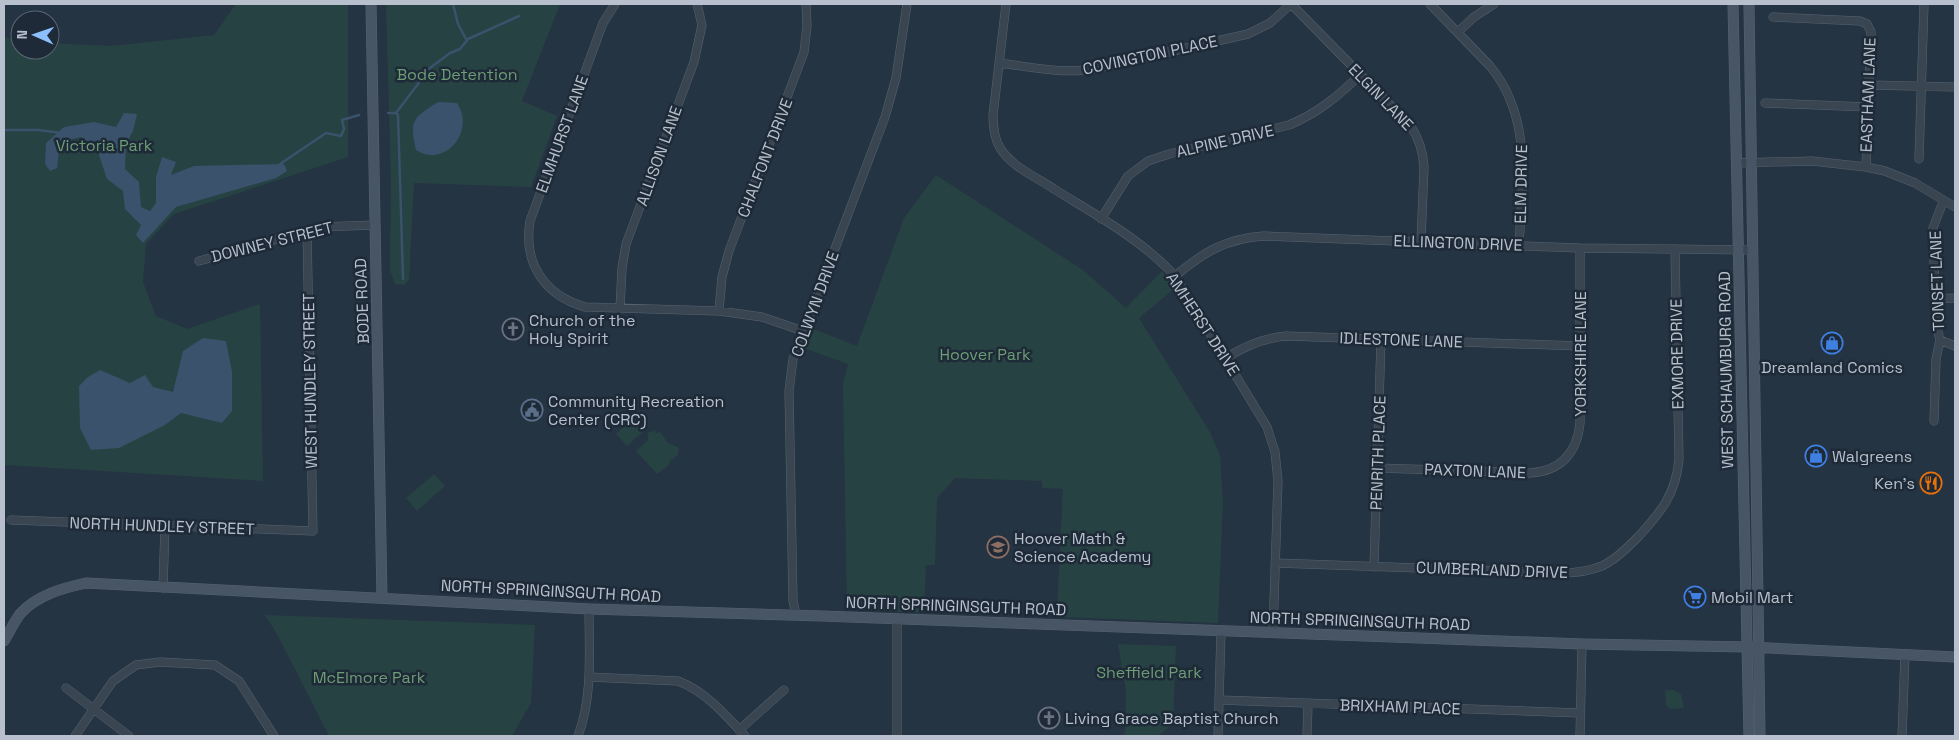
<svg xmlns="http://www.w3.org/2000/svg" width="1959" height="740" font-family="'Space Grotesk',sans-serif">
<rect width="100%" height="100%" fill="#253442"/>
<path fill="#274243" d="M236,4H348V157L174,214L146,244L143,282L156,316L187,329L260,304L263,481L6,465L4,466V37L20,41V50H50V43L111,46L214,35Z
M386,4H560L522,101L557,116L531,187L414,183L409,280L404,285L395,284L390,271L391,182Z
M936,175L1083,270L1126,308L1162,271L1175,288L1139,318L1211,434L1220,456L1223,503L1218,623L1061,617L1057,610L1063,489L1042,488V481L955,478L937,498L935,565H926L924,613L847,609L843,384L848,364L804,348L811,328L857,346L904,218Z
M633,418L645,430L627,446L616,434Z
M655,430L656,433L660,432L668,443L678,447L679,450L677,456L670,461L668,466L657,474L636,451L648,440V433Z
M434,474L445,486L417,511L406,498Z
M265,615L535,625L531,703L512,736H329L277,634Z
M1118,644L1176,646L1173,724L1158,736H1121L1125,733L1126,692Z
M1665,690H1673L1681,694L1684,708L1669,709L1668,706H1666Z"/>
<path fill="#3a526b" d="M438,102L457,103C459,106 461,110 462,114C468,141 440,166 416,150C409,120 413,118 438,102Z
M124,113L137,114L133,131L126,144L125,169L139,182L141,207L150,211L156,203V177L162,157L176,162L171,175L194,166L284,164L287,171L276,178L176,207L143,243L136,235L141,225L125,209L123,191L107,179L97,149L81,137L60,142L57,168L50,171L45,164L46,143L64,127L94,122L116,127Z
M203,338L226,341L232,372V411L222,423L181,413L165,425L119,448L91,450L80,428L79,386L88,377L100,370L130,383L145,375L153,387L173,392L183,351Z"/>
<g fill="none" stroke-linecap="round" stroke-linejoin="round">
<path stroke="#3a526b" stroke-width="2.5" d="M453,4L458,24L467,41
M388,113H396L398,115L403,279
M396,113L430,68L450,53L460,49L468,39L519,16
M4,130H38L62,133
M280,164L326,133L341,136L344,129L342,120L359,115"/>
<g stroke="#58636f" stroke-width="9">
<path id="street" d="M615,4L603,23L530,221C523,263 544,295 585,307L719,311L762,317L803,331
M1006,4L993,115C993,126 994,138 1000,148C1012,167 1036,177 1054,189C1096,215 1141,239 1175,276L1267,427L1275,452L1278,481L1273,633
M1291,4L1410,125C1419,138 1423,151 1424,167L1421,242
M1430,4L1490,66C1533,118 1522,184 1519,246
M1773,17L1860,21L1867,24L1871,32L1866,167
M1458,32L1474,17L1494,4
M999,63C1032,67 1065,75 1098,68L1248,34L1270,23L1291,4
M1870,85L1955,87
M1765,103L1869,107
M1919,159L1924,4
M1737,163L1812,161L1866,167L1885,171L1915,183L1955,207
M1101,219L1128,176L1148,161L1169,154L1289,125C1318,113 1338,96 1360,75
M199,261L320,227L375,225
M1175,276C1204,252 1225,239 1263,236L1580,248L1753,250
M1935,299L1955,298
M620,309L622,268L626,244L694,62L702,25L697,4
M719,311L722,277L729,251L804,52L807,26L806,4
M1940,340L1955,346
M1226,358C1245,346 1263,338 1286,336L1580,346
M1934,421L1936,359L1940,340L1936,324L1933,228L1943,202
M1377,468L1530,473C1561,471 1577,453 1580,423V248
M11,520L313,531L307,231
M1275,563L1563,573C1576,573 1589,571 1602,566C1616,559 1627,548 1638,537C1661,512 1676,494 1679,459L1675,249
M1374,567L1381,340
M163,588L165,526
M796,615L793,601L789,391L793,359L885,117L896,78L907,4
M897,619V736
M589,677L678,681C705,691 726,715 745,736
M66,688L129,736
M1220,700L1580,713
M739,730L784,690
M75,736L113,681L136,665L160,662L215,665L239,681L274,736
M578,736C593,697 589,650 589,609
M1218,736L1221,631
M1307,736L1308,704
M1580,736L1582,644
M1902,736L1905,655"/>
</g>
<g stroke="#58636f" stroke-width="11">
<path id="secondary" d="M371,4L382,598
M1733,4L1749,736
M1749,4L1760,736
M4,641C9,633 14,622 20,614C37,595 63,588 86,583L589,609L822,616L1582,644L1748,647L1955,657"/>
</g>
<use href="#street" stroke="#3a4552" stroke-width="8"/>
<use href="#secondary" stroke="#475565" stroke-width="10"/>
</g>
<defs>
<g id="church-ring" transform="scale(1.125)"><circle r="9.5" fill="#1e2a37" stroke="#6b7280" stroke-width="1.5"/><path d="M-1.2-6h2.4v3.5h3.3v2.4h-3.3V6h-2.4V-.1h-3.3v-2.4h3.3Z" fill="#6b7280"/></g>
<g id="shop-ring" transform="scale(1.125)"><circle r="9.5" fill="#1e2a37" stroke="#3f7fe0" stroke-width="1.5"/><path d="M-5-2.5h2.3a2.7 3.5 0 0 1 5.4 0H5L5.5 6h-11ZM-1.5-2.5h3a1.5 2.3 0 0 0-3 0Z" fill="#3f7fe0"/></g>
<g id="civic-ring" transform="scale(1.125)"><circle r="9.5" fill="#1e2a37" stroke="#5c6f8a" stroke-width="1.5"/><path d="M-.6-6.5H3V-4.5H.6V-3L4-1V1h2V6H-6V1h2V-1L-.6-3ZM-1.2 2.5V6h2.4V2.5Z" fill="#5c6f8a"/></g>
<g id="restaurant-ring" transform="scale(1.125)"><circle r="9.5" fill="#1e2a37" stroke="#e8710a" stroke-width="1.5"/><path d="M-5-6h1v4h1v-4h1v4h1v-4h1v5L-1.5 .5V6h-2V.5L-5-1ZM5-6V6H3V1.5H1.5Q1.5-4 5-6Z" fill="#e8710a"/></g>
<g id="school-ring" transform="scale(1.125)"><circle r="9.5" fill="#1e2a37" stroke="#8d6e63" stroke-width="1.5"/><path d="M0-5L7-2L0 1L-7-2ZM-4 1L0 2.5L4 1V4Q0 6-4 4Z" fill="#8d6e63"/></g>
<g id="supermarket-ring" transform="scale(1.125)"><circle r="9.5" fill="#1e2a37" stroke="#3f7fe0" stroke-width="1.5"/><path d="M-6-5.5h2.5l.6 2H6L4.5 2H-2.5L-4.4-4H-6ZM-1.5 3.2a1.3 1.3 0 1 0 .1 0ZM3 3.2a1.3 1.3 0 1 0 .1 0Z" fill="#3f7fe0"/></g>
</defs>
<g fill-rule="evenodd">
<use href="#church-ring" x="513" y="329"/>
<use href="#shop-ring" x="1832" y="343"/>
<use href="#civic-ring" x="532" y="410"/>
<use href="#shop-ring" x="1816" y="456"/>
<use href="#restaurant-ring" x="1931" y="483"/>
<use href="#school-ring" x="998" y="547"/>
<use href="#supermarket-ring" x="1695" y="597"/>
<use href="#church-ring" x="1049" y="718"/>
</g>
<g text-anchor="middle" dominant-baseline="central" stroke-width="5" stroke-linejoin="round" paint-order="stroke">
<g font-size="16" fill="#b7c0cc" stroke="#1e2a37">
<text transform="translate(1150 55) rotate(-12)">COVINGTON PLACE</text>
<text transform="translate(1868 95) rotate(-88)">EASTHAM LANE</text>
<text transform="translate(1381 97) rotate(46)">ELGIN LANE</text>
<text transform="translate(562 134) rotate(-70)">ELMHURST LANE</text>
<text transform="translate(1225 141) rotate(-13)">ALPINE DRIVE</text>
<text transform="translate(659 156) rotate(-70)">ALLISON LANE</text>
<text transform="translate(765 158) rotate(-69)">CHALFONT DRIVE</text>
<text transform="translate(1521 184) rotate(-89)">ELM DRIVE</text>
<text transform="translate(272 242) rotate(-14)">DOWNEY STREET</text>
<text transform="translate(1458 243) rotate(2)">ELLINGTON DRIVE</text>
<text transform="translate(1937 281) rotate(-92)">TONSET LANE</text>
<text transform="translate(362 301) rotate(-92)">BODE ROAD</text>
<text transform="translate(815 304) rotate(-70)">COLWYN DRIVE</text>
<text transform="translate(1203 324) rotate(57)">AMHERST DRIVE</text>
<text transform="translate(1401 340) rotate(2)">IDLESTONE LANE</text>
<text transform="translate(1580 354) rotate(-90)">YORKSHIRE LANE</text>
<text transform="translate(1677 354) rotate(-91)">EXMORE DRIVE</text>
<text transform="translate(1726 370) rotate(-91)">WEST SCHAUMBURG ROAD</text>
<text transform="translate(310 381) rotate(-91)">WEST HUNDLEY STREET</text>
<text transform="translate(1378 453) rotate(-88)">PENRITH PLACE</text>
<text transform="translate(1475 471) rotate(2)">PAXTON LANE</text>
<text transform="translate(162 526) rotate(2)">NORTH HUNDLEY STREET</text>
<text transform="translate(1492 570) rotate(2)">CUMBERLAND DRIVE</text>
<text transform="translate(551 591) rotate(3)">NORTH SPRINGINSGUTH ROAD</text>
<text transform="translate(956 606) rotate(2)">NORTH SPRINGINSGUTH ROAD</text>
<text transform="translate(1360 621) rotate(2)">NORTH SPRINGINSGUTH ROAD</text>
<text transform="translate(1400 707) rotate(2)">BRIXHAM PLACE</text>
</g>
<g font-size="16" fill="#6d9d75" stroke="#1e2a37">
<text x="457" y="74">Bode Detention</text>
<text x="104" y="145">Victoria Park</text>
<text x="985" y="354">Hoover Park</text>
<text x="1149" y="672">Sheffield Park</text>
<text x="369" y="677">McElmore Park</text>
</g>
<g font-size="16" fill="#b7c0cc" stroke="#1e2a37" text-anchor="start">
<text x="529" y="320">Church of the<tspan x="529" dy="18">Holy Spirit</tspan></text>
<text x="1832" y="367" text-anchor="middle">Dreamland Comics</text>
<text x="548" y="401">Community Recreation<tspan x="548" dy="18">Center (CRC)</tspan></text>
<text x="1832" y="456">Walgreens</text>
<text x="1915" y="483" text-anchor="end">Ken's</text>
<text x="1014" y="538">Hoover Math &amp;<tspan x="1014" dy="18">Science Academy</tspan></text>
<text x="1711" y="597">Mobil Mart</text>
<text x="1065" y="718">Living Grace Baptist Church</text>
</g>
</g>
<rect width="1959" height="740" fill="none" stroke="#b7c0cc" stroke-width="10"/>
<g transform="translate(35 35) rotate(272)"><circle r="24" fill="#1e2a37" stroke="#5b6673"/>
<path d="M0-4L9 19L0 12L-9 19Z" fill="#8cbffb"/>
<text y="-8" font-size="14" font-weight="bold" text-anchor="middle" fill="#b7c0cc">N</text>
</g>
</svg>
